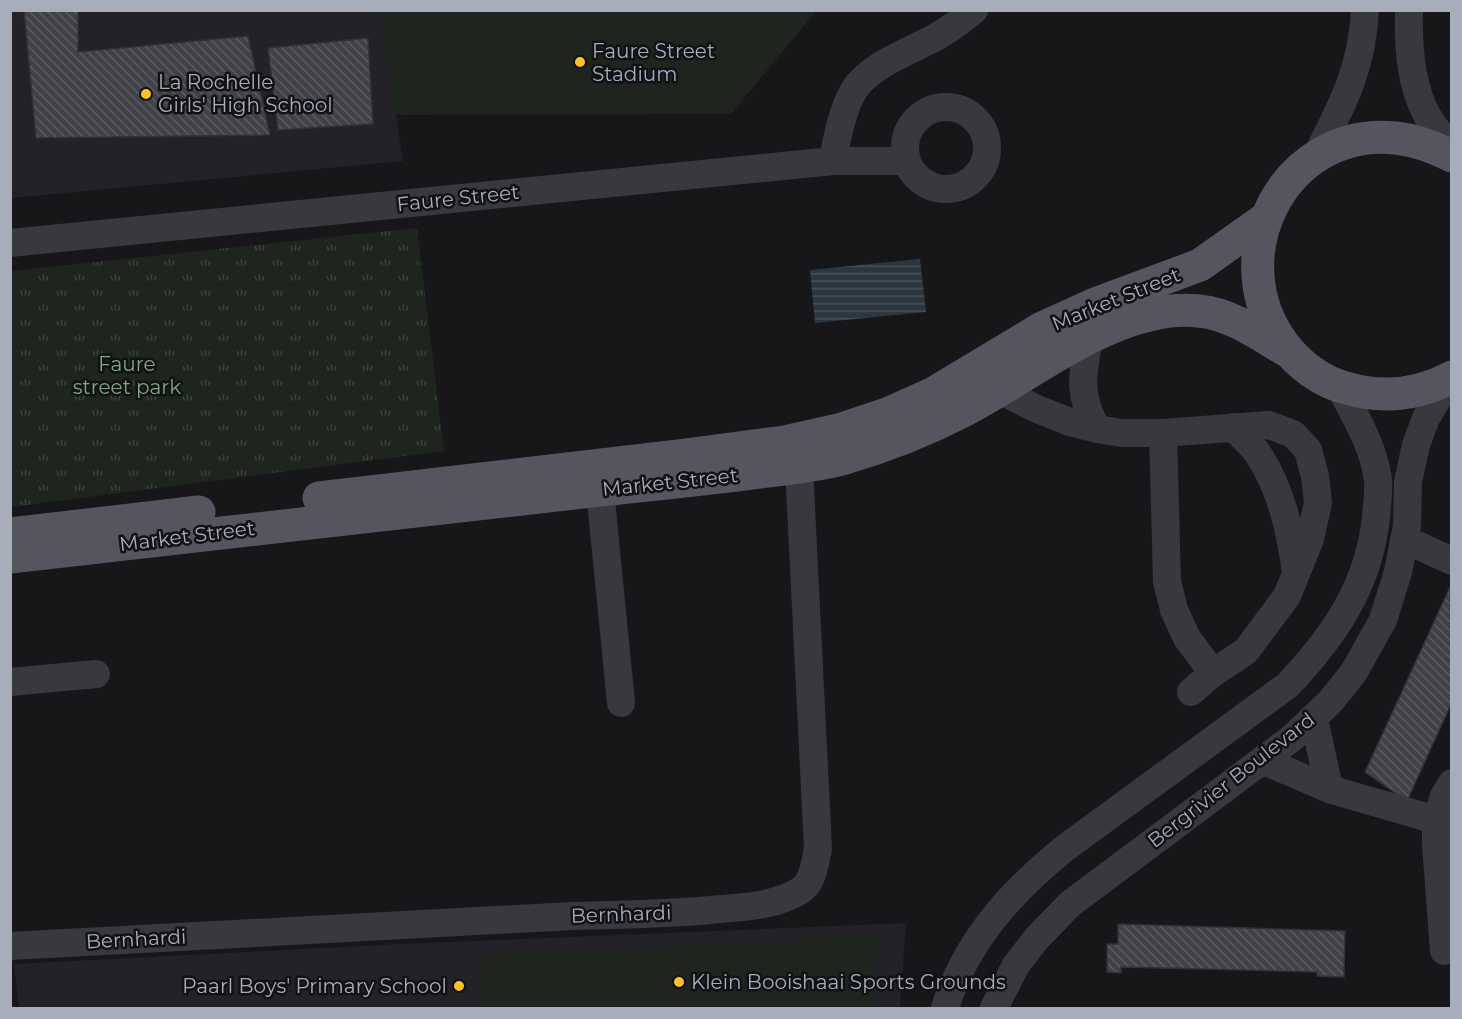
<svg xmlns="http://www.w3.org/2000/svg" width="1462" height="1019" font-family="Montserrat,sans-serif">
<defs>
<pattern id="park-tufts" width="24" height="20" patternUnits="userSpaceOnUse" patternTransform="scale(1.5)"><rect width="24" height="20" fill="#1d251e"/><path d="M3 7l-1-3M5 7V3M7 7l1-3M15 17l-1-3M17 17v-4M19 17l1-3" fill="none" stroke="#3b423d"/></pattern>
<pattern id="water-rules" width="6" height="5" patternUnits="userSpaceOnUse" patternTransform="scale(1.5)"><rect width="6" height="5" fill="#2c363f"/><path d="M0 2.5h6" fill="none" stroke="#485059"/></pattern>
<pattern id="building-back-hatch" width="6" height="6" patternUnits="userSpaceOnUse" patternTransform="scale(1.5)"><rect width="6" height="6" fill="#414247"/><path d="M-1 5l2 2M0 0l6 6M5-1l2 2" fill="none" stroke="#5a5b60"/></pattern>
</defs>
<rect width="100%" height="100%" fill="#17171a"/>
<path fill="#232327" d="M11,11H380L403,161L11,198Z
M906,923L900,1008H19L14,964L400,944Z"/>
<path fill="url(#park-tufts)" d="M417,228L444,451L11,507V271Z"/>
<path fill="#1d251e" d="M379,11V10L816,11L731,114L395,115Z
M877,936L874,1008H482L481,956Z"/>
<path fill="url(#water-rules)" d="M920,259L926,312L815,323L810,270Z"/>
<path fill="url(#building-back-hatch)" stroke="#313136" stroke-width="1.5" d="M24,10H78V52L248,36L270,135L36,138Z
M368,38L373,124L278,130L268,48Z
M1450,587L1452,702L1407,801L1365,772Z
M1118,924L1345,931L1344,977L1317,976V972L1121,967V973L1107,972V944H1118Z"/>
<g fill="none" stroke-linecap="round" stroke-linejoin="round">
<path stroke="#38393f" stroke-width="28" d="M1409,10C1408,45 1410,86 1428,117C1435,128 1443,138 1452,147
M905 148a41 41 0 1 1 82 0a41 41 0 1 1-82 0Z
M1315,159C1341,107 1362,71 1365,10
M833,161C836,140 843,108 854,90C870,65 910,51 936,37C950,29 962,20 974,10
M10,243L833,161H907
M1089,339C1082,376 1078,395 1097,429
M999,390L1037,409L1070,422L1097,429L1122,433H1163L1269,425L1293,434L1308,450L1315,476L1318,503L1310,539L1287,596L1246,651L1213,673L1191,692
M1233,427C1241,436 1252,444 1258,454C1282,490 1290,531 1296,572
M1163,433L1167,581L1174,610L1187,638L1213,673
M600,490L621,703
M1404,539L1452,561
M10,682L96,674
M1314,718L1329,789
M1262,760L1329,789L1436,820V844L1444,951
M1436,820L1444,796L1452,783
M10,946L572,916C619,915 665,914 711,910C740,907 775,907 801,890C813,882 815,863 818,849L799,467
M945,1008C966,941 1011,892 1065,848L1288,685C1334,636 1369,586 1376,517C1377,505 1379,493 1378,480C1374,447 1355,416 1340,387
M994,1008L1016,965L1037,938L1070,904L1292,738L1330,702L1354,672L1383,620L1398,572L1407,526L1408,482L1416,445L1426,418L1450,378"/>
<path stroke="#54555e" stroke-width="33" d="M1452,156C1433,147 1416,140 1395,138C1284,127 1218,257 1284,345C1299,365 1322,382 1346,388C1383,399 1418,395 1452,377
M319,498L687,455L784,442L842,429L887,414L934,393L1042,328L1095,304L1200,265L1265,219
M10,534L199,512
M10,557C190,536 369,515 548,496C616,488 685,482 753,473C784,469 816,466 845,458C886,446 926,430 963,411C1031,376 1119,302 1199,311C1232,314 1261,336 1289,352"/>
</g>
<g fill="#ffc02a" stroke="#121215" stroke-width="2">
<circle cx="580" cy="62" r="6"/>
<circle cx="146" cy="94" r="6"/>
<circle cx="679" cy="982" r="6"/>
<circle cx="459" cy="986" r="6"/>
</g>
<g text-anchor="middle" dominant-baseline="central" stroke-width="5" stroke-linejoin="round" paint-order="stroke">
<g font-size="20" fill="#a8adbb" stroke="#121215" text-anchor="start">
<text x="592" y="51">Faure Street<tspan x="592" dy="23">Stadium</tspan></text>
<text x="158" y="82">La Rochelle<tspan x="158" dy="23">Girls' High School</tspan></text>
<text x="691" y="982">Klein Booishaai Sports Grounds</text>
<text x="447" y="986" text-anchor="end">Paarl Boys' Primary School</text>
</g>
<g font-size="20" fill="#a8adbb" stroke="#121215">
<text transform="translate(458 198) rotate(-6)">Faure Street</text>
<text transform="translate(1116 299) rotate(-22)">Market Street</text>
<text transform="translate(670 482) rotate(-6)">Market Street</text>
<text transform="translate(187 536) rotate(-7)">Market Street</text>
<text transform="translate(1231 780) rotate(-38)">Bergrivier Boulevard</text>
<text transform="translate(621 914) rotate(-2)">Bernhardi</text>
<text transform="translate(136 939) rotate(-3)">Bernhardi</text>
</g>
<g font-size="20" fill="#7ea782" stroke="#121215">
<text x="127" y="364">Faure<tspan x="127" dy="23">street park</tspan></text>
</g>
</g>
<rect width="1462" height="1019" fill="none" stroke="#a8adbb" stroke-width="24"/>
</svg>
